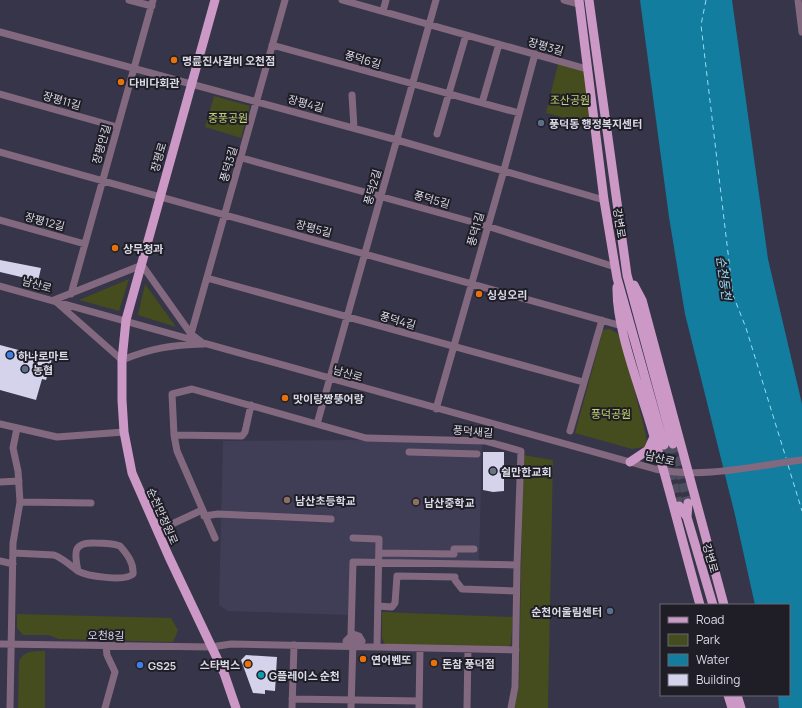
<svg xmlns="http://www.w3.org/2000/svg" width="802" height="708" font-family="Manrope,'Noto Sans KR',sans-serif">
<rect width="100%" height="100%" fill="#373549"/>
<path fill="#403d57" d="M353,440L482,444L479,563L350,559L348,615L228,611L219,605L223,441Z"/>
<path fill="#454c1d" d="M558,64L586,71L593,125L546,113Z
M214,96L250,106L241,138L205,127Z
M129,279L119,311L79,300Z
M145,284L176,327L138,315Z
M610,329L620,335L644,427L647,442L644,447L632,449L575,433L603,330Z
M523,455L553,460L548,708H514L519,687Z
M382,612L513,617L511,644L508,647L385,644L382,638Z
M17,614L171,618L178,630L173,642L59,639L48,635H23L17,628Z
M45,651V708H18L19,661C24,650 35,651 45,651Z"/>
<path fill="#127d9f" d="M640,0H732L768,259L802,404V708H779L778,695H789V605H755L735,515L685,314L669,217Z"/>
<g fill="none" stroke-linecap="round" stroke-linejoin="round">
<path stroke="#98dcf8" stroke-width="1" stroke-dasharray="5 4" stroke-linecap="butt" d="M706,0L701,25L733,295L746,328L786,458
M788,465L802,511"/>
</g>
<path fill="#d5d2eb" d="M0,260L41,268L38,281L0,272Z
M0,345L52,359L46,380L42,379L36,400L0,390Z
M483,452H504V491L493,492L483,490Z
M246,655L277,657L275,691L265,690V694L253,693L241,660Z"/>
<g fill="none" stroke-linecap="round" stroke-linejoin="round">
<path stroke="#4f4e61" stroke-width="9" stroke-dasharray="9 4.5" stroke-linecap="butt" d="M673,444L688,503
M664,445L679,506"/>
<path stroke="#83697f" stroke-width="7" d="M129,0L152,6
M342,0L587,69
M564,0L579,4
M798,0L802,32
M383,11L386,0
M0,32L397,140L604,200
M272,45L519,113
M0,94L117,127
M352,95L354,128
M482,103L499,44
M437,134L466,35
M0,152L622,326
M242,158L487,226L615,267
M0,220L85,244
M142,265L191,334L204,344C171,345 152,348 122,360L54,300Z
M207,278L583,382
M0,286L655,469C702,479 754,466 802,460
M71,294L153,0
M191,334L285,0
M436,409L504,170L535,54
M0,424L57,437L124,432
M317,424L436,0
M570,431L602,320
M174,435L242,436L245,432L251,405
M409,452L477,454
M0,482L19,481
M20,502L91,503
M204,516L218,514L331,519
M157,531L202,510
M215,538L177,451L174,435L172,394L192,389L366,438L485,441L521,451L517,565L515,687L511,708
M353,538L379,539L377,647
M13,553L54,555C63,558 69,565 78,571C86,576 126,582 133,574C134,563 127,554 120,546C112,543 104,543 95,543C73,542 74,552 78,571
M379,553L454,554V549H474
M0,561L13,564
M378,606L392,607L395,603L397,576L455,577V580L462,589L516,591
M351,634L353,562L517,565
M0,644L211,647L231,644L516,650
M292,699L419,701
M10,708L13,543L20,502L18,471L13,448L17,428
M105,708L115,672L107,655L106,646
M292,708L294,645
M351,708L353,641H346L353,634L359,636L362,641H353
M419,708L420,648
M467,708L468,649"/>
<path stroke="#cc99c6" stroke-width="9" d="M215,0L126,320L122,360V400L124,432L132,473L169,557L224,673L236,708
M579,0L604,200L617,278L664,445
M589,0L627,275L673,444
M634,285L642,300L724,605
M617,287C616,327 638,383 650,423C668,483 683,544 700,605
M630,462L648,450L654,437
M688,503L687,517L713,605
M679,506L687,517
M728,695L732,708
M737,695L741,708"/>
</g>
<g fill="#e8710a" stroke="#1f1e27" stroke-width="1.5">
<circle cx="174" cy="60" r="4"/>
<circle cx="121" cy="82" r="4"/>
<circle cx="115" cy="248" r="4"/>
<circle cx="479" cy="294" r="4"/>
<circle cx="285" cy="398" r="4"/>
<circle cx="363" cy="659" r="4"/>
<circle cx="434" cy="663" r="4"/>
<circle cx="248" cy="664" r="4"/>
</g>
<g fill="#5c6f8a" stroke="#1f1e27" stroke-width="1.5">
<circle cx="541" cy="123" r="4"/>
<circle cx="25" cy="369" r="4"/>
<circle cx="610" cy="611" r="4"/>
</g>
<g fill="#3f7fe0" stroke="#1f1e27" stroke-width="1.5">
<circle cx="10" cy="355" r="4"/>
<circle cx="140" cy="665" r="4"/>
</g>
<circle fill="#6b7280" stroke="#1f1e27" stroke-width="1.5" cx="493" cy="471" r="4"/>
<g fill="#8d6e63" stroke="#1f1e27" stroke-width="1.5">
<circle cx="287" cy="500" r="4"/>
<circle cx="416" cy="502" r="4"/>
</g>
<circle fill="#0f9aa8" stroke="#1f1e27" stroke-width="1.5" cx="261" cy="675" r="4"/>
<g text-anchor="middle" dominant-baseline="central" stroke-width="4" stroke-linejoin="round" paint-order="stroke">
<g font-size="11" fill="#dad9e6" stroke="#1f1e27">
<text transform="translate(546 46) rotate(16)">장평3길</text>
<text transform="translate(363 59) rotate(16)">풍덕6길</text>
<text transform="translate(62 100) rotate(16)">장평11길</text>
<text transform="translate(306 103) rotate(15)">장평4길</text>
<text transform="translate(101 144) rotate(-74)">장평안길</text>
<text transform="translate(158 157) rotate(-74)">장평로</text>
<text transform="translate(228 164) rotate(-74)">풍덕3길</text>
<text transform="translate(372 187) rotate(-74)">풍덕2길</text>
<text transform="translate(432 199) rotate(16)">풍덕5길</text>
<text transform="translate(45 221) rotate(15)">장평12길</text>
<text transform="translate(620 223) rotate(81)">강변로</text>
<text transform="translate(314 228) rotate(15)">장평5길</text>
<text transform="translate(475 229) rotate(-74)">풍덕1길</text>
<text transform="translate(37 284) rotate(15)">남산로</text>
<text transform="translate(398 320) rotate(16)">풍덕4길</text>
<text transform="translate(348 373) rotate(16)">남산로</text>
<text transform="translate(473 431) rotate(5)">풍덕새길</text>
<text transform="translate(660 458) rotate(12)">남산로</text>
<text transform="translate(163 516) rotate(66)">순천만정원로</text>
<text transform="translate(711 558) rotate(74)">강변로</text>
<text transform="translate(106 635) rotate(1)">오천8길</text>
</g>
<g font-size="11" font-weight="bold" fill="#dad9e6" stroke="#1f1e27" text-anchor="start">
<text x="182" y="60">명륜진사갈비 오천점</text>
<text x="129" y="82">다비다회관</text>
<text x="549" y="123">풍덕동 행정복지센터</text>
<text x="123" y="248">상무청과</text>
<text x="487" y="294">싱싱오리</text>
<text x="18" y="355">하나로마트</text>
<text x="33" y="369">농협</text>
<text x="293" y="398">맛이랑짱뚱어랑</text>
<text x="501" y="471">쉴만한교회</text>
<text x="295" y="500">남산초등학교</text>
<text x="424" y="502">남산중학교</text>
<text x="602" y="611" text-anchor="end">순천어울림센터</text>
<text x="371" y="659">연어벤또</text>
<text x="442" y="663">돈참 풍덕점</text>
<text x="240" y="664" text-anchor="end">스타벅스</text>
<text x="148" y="665">GS25</text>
<text x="269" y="675">G플레이스 순천</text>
</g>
<g font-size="11" fill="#c4d56d" stroke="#1f1e27">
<text x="570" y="99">조산공원</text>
<text x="228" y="117">중풍공원</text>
<text x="611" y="413">풍덕공원</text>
</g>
<g font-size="12" font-style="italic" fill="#98dcf8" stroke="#1f1e27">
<text transform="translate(724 278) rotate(82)">순천동천</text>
</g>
</g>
<rect x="660" y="604" width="130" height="92" fill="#1f1e27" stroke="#6a6973"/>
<rect x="668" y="617" width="20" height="6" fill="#cc99c6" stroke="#6a6973"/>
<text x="696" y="624" font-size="12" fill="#dad9e6">Road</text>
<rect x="668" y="634" width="20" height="12" fill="#454c1d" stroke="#6a6973"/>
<text x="696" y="644" font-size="12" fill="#dad9e6">Park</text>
<rect x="668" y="654" width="20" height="12" fill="#127d9f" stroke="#6a6973"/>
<text x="696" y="664" font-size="12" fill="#dad9e6">Water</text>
<rect x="668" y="674" width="20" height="12" fill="#d5d2eb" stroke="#6a6973"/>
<text x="696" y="684" font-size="12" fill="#dad9e6">Building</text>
</svg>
